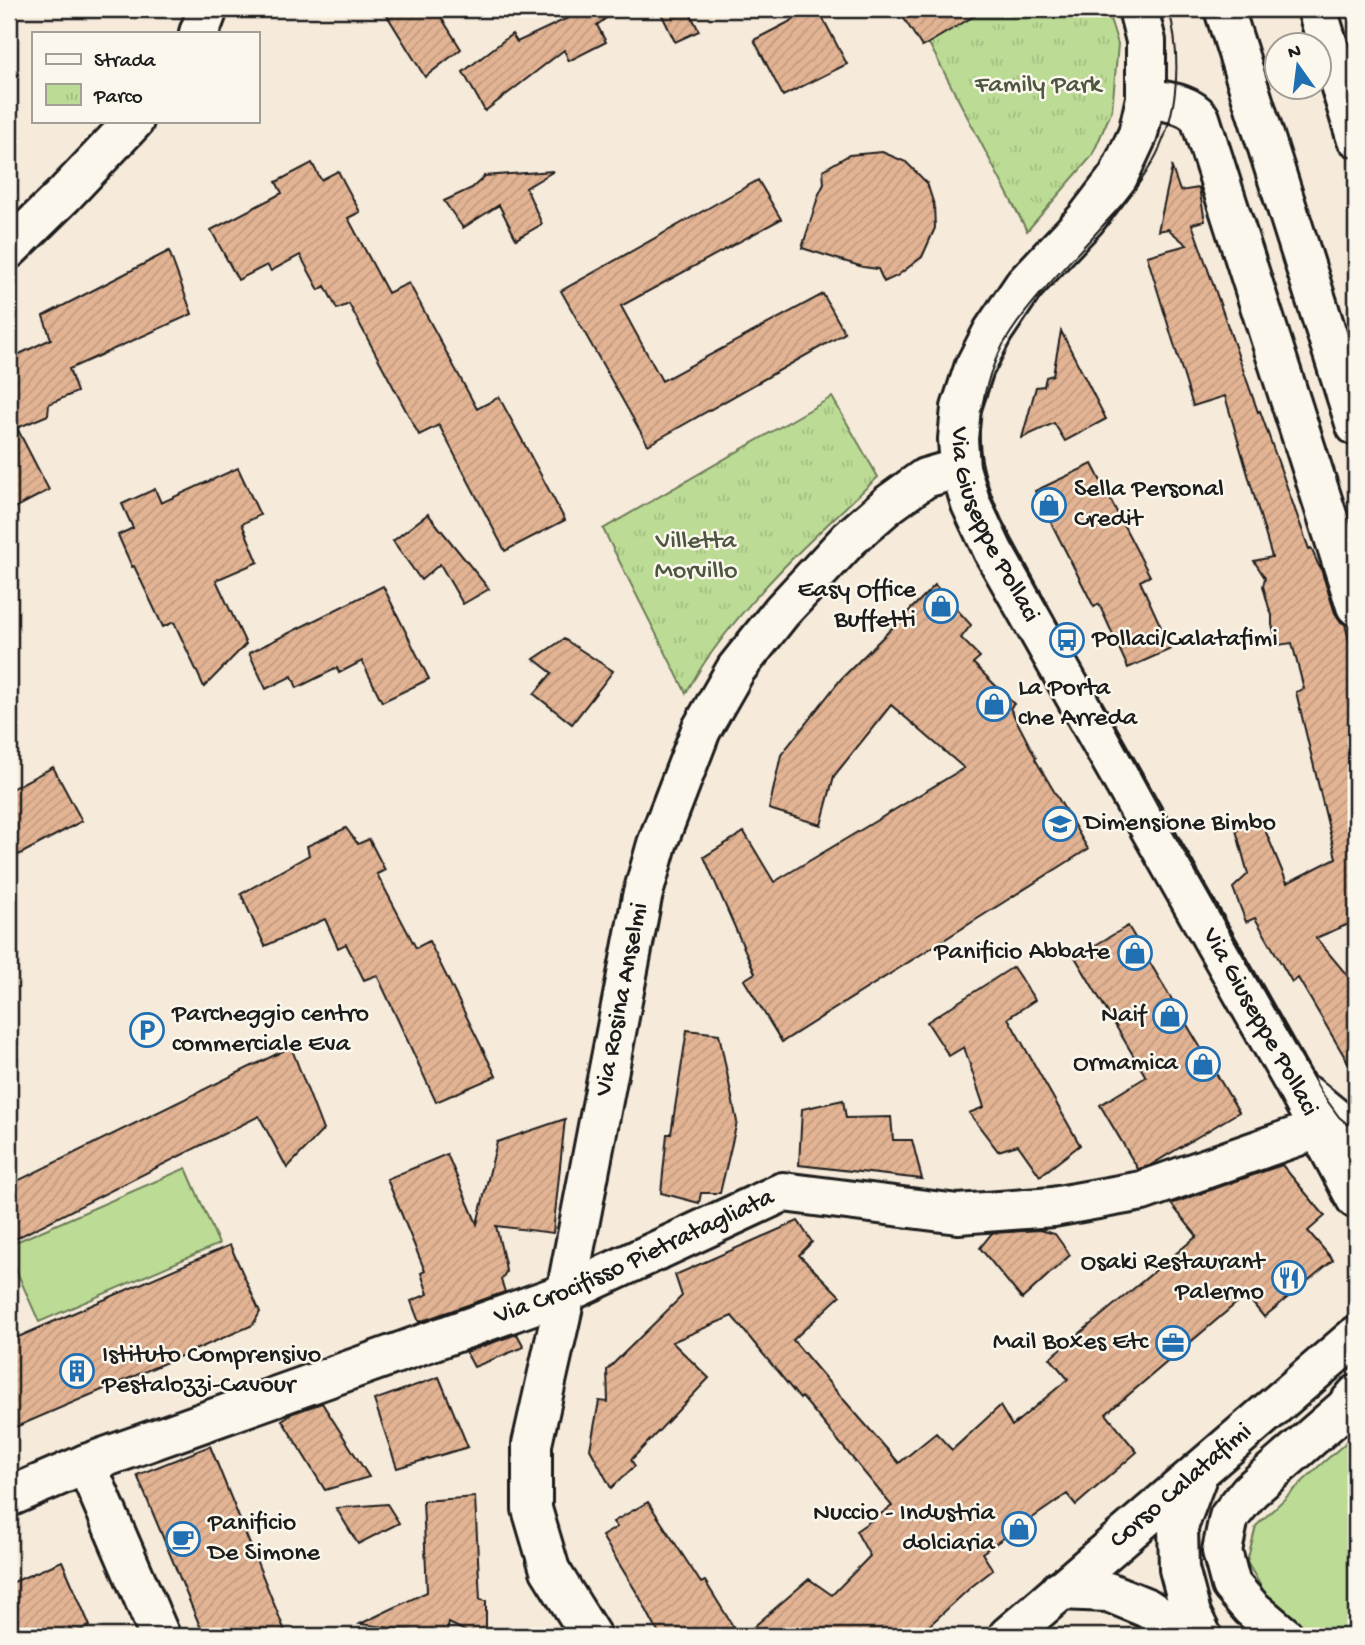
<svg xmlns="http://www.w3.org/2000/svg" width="1365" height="1645" font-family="'Gochi Hand',sans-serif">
<defs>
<pattern id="park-tufts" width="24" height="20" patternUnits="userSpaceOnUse" patternTransform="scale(1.75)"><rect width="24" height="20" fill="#bcdc95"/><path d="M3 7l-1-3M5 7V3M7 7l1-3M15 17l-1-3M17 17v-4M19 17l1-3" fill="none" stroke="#a1bc80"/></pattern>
<pattern id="building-hatch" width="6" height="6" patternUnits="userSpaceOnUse" patternTransform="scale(1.75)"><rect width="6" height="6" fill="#e3b494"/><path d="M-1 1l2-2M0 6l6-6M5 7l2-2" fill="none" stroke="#c29a7f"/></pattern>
</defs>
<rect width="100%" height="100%" fill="#f6eada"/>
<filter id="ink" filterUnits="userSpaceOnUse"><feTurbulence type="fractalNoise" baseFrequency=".0143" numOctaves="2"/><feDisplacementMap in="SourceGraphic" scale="14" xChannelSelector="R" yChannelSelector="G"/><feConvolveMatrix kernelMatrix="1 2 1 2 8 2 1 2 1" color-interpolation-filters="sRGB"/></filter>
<g filter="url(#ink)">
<path fill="#bcdc95" stroke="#6c7c58" stroke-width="2" d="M186,1168L219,1244L39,1322L9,1254V1245Z
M1356,1434V1636H1314L1270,1602L1247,1562L1256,1526L1318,1467Z"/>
<path fill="url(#park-tufts)" stroke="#6c7c58" stroke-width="2" d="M911,9H1107L1118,44L1112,110L1092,156L1027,231Z
M832,397L878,477C819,532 759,586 712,652C702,665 694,679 686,693L603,529Z"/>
<path fill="url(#building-hatch)" stroke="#1c1c1c" stroke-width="2" d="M383,9H436L461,49L425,77Z
M587,9H618L597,25L606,42L569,61L564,50L485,111L463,72L512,34L517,42Z
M659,9H688L699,31L675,42Z
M814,9H818L847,64L783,96L754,40Z
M898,9H986L922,47Z
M882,152L906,162L927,183L934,205L935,228L922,257L897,276L884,282L878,269L863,267L802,248L819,194L824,184L823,170L849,155Z
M312,163L321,180L338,171L360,212L348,218L388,293L409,283L477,409L499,397L565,520L505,551L439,425L419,435L349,304L337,309L325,286L319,290L300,255L271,271L267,265L238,280L211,230L282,193L276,182Z
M1172,168L1180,191L1199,188L1205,221L1192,224L1258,412L1260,411L1309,549L1311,548L1319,566H1320L1335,613L1341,622L1345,624L1356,669V921L1316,938L1356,986V1076L1298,978L1292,982L1255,918L1246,922L1233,888L1248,874L1236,830L1261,820L1287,883L1336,858L1296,692L1304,689L1292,643L1278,645L1272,625V615L1269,608L1263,586L1265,578L1254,561L1272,557L1225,396L1193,406L1147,256L1187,245L1168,229L1158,231Z
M554,171L526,188L542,224L516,239L499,205L463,228L444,201L472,188L484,177V176Z
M758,180L781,219L621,306L662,381L823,294L845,333L648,445L561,291Z
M169,251L192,314L69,369L77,392L49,404L48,415L17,428L49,490L9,511V359L51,339L43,316Z
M1061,331L1106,419L1065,441L1054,423L1022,438L1036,387L1044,386L1046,377L1053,375Z
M1092,464L1150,576L1140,581L1171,649L1128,668L1099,604L1094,607L1035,491Z
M238,468L260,515L242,524L258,562L216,580L246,644L204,687L174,622L163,627L134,566L132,567L118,535L133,528L122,504L155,489L161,503Z
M428,514L489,589L463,604L440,564L421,580L393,541Z
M935,585L971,625L961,638L980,657L973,663L1014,704L1010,708L1036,758L1035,759L1088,849L782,1042L744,980L755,973L704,857L744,832L774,882L964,768L891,705L834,776L821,825L769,809L781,755L841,679Z
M383,586L429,679L382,702L362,661L339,673L337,668L297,688L292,676L266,689L249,653Z
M564,639L613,671L572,724L534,694L552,673L534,659Z
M53,767L82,821L9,860V790Z
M346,828L358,844L369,839L385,870L377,874L416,948L429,941L496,1076L436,1102L377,975L364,980L346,944L338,948L325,919L265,946L241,894L309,855L307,846Z
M1128,926L1239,1112L1149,1166L1138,1169L1100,1105L1146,1077L1075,957Z
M1013,967L1035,1000L1008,1018L1080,1145L1040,1176L1018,1145L998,1151L969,1113L984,1107L964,1047L949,1056L927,1022Z
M687,1030L719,1034L737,1122L720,1193H701L699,1203L661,1193L667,1134H671Z
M291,1047L323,1130L287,1168L259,1116L9,1242V1185Z
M843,1100L846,1118L891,1117L893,1140H912L922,1179L799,1165L802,1109Z
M565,1119L553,1233L496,1226L505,1264L506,1272L501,1280L505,1292L419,1322L411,1301L428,1294L421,1273L425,1271L387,1179L447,1154L477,1224L497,1142Z
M1282,1165L1325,1216L1308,1231L1333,1260L1264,1317L1246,1295L1106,1414L1137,1452L1076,1505L1067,1494L982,1553L993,1570L971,1587L918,1636H743L809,1579L832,1595L870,1556L856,1531L892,1506L802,1397L800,1399L732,1316L672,1342L709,1378L631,1460L635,1466L611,1488L590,1449L599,1401L608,1402L607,1370L682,1296L675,1275L798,1221L812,1242L799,1255L840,1296L793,1340L837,1392L899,1463L936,1433L952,1450L1000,1406L1012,1426L1068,1379L1050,1358L1197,1236L1171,1204Z
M1040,1230L1055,1234L1070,1255L1022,1299L980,1248L992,1233Z
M230,1245L260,1312L253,1325L9,1430V1341Z
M517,1334L524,1347L474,1367L466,1352Z
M439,1377L468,1447L397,1468L374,1400Z
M322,1403L369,1477L325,1490L282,1420L293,1413Z
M210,1446L287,1636H204L137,1475Z
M475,1497L480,1600L486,1601V1636H475L449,1623L446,1635L360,1624L427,1592L423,1501Z
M648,1502L701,1583L705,1581L739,1636H660L640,1598L602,1536L617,1527L613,1522Z
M387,1504L399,1523L358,1544L336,1508Z
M62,1561L90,1626L66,1636H9V1584Z"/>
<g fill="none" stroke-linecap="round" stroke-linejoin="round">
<g stroke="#1c1c1c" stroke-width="44">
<g id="street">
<path d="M1146,98C1166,102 1187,102 1200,118L1356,606"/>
<path d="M86,1464L160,1636"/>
<path id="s1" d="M9,1497L86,1464L566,1293L783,1192L958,1214L1053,1207L1142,1191L1318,1129"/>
<path id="s2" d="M591,1636L550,1570L532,1509V1444L566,1293L642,897L657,844L701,730L736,669L782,611L850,538L889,504L925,478L960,468"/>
</g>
</g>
<g stroke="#1c1c1c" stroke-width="44">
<g id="secondary">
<path id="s3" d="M1138,9L1146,41V98L1138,134L1118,177L1086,219L1024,285L993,331L974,368L961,408L958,439L960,468L971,504L993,551L1295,1085L1356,1199"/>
<path d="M199,33L208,9"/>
<path d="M9,249L64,195L134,121"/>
<path d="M1307,1095L1356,1135"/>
<path d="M1198,1474L1178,1527L1179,1569L1191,1614L1202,1636"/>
<path d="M1060,1590L1108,1592L1147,1608L1189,1636"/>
<path id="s4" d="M1008,1636L1356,1336"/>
</g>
</g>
<g stroke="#1c1c1c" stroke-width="44">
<path id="primary" d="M1224,9L1356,426
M1317,9L1356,137
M1284,1636L1251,1608L1231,1585L1222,1551L1229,1517L1250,1491L1344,1409L1356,1395"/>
</g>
<use href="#street" stroke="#fbf7ec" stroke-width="38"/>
<use href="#secondary" stroke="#fbf7ec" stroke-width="38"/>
<use href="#primary" stroke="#fbf7ec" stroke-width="38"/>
<path stroke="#1c1c1c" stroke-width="2" d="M1169,9C1183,65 1178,124 1146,173C1133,194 1115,212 1098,231C1069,263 1036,295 1011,332C988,365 976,414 981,454C984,477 993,499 1002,520L1159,808L1321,1092L1339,1117L1356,1131"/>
</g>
</g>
<defs>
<g id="shop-ring" transform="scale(1.75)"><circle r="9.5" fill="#fbf7ec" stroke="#1f6fb2" stroke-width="1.5"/><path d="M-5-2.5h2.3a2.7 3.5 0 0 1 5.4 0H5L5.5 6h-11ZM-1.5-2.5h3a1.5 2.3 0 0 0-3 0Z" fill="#1f6fb2"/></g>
<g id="bus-ring" transform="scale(1.75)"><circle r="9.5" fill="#fbf7ec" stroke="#1f6fb2" stroke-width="1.5"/><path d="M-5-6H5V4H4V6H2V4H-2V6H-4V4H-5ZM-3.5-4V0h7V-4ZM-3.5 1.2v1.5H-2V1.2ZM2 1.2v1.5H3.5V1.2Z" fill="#1f6fb2"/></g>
<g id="school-ring" transform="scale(1.75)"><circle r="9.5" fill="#fbf7ec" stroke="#1f6fb2" stroke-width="1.5"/><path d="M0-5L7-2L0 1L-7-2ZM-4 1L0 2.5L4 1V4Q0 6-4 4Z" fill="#1f6fb2"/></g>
<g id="parking-ring" transform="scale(1.75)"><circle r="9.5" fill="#fbf7ec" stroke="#1f6fb2" stroke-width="1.5"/><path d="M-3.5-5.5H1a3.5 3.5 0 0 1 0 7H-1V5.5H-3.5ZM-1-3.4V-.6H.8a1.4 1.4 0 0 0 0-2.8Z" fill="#1f6fb2"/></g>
<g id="restaurant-ring" transform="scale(1.75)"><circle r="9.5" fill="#fbf7ec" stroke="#1f6fb2" stroke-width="1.5"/><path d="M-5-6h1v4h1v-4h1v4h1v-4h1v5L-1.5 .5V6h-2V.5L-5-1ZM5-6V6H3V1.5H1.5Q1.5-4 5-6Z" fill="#1f6fb2"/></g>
<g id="office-ring" transform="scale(1.75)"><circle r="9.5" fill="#fbf7ec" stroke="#1f6fb2" stroke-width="1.5"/><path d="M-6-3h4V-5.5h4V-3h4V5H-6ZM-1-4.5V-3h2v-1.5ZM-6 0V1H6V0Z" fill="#1f6fb2"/></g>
<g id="building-ring" transform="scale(1.75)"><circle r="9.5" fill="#fbf7ec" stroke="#1f6fb2" stroke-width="1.5"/><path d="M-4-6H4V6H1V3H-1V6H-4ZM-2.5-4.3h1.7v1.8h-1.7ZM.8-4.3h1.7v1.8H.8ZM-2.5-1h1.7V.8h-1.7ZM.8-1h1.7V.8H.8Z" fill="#1f6fb2"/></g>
<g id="cafe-ring" transform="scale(1.75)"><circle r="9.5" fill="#fbf7ec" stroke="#1f6fb2" stroke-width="1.5"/><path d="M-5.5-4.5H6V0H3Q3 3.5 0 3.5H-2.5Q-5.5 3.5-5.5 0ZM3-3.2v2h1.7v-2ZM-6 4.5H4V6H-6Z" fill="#1f6fb2"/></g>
</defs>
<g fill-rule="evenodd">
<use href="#shop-ring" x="1049" y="505"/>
<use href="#shop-ring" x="941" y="606"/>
<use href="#bus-ring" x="1067" y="640"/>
<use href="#shop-ring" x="994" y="704"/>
<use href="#school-ring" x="1060" y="824"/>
<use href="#shop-ring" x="1135" y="953"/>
<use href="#shop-ring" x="1170" y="1016"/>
<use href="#parking-ring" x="147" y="1030"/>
<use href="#shop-ring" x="1203" y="1064"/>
<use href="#restaurant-ring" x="1289" y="1278"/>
<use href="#office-ring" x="1173" y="1343"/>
<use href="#building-ring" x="77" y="1371"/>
<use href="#shop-ring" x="1019" y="1529"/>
<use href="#cafe-ring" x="183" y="1539"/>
</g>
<g text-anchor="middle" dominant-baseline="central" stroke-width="5" stroke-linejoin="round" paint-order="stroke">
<g font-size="26" fill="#4c5640" stroke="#fbf7ec">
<text x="1038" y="86">Family Park</text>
<text x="696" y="542">Villetta<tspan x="696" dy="30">Morvillo</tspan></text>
</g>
<g font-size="26" fill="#1c1c1c" stroke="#fbf7ec" text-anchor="start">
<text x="1074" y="490">Sella Personal<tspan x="1074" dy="30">Credit</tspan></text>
<text x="916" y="591" text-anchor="end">Easy Office<tspan x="916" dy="30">Buffetti</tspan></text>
<text x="1092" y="640">Pollaci/Calatafimi</text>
<text x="1018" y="689">La Porta<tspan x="1018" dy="30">che Arreda</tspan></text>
<text x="1084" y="824">Dimensione Bimbo</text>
<text x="1110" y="953" text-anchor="end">Panificio Abbate</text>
<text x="172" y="1015">Parcheggio centro<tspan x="172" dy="30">commerciale Eva</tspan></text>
<text x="1146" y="1016" text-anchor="end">Naif</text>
<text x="1178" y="1064" text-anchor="end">Ormamica</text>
<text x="1264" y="1263" text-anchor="end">Osaki Restaurant<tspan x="1264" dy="30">Palermo</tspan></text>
<text x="1148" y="1343" text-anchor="end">Mail Boxes Etc</text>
<text x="102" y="1356">Istituto Comprensivo<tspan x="102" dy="30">Pestalozzi-Cavour</tspan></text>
<text x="995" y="1514" text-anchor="end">Nuccio - Industria<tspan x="995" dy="30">dolciaria</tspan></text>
<text x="208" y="1524">Panificio<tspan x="208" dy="30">De Simone</tspan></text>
</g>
<g font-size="26" fill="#1c1c1c" stroke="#fbf7ec">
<text stroke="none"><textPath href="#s3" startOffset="581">Via Giuseppe Pollaci</textPath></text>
<text stroke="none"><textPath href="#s2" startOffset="660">Via Rosina Anselmi</textPath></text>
<text stroke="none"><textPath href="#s3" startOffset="1148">Via Giuseppe Pollaci</textPath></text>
<text stroke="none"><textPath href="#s1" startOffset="670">Via Crocifisso Pietratagliata</textPath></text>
<text stroke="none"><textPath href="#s4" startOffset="229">Corso Calatafimi</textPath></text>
</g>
</g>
<rect width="1365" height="1645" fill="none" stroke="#fbf7ec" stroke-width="35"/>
<rect x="18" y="18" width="1330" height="1610" fill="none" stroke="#1c1c1c" stroke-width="2.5" filter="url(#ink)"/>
<rect x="32" y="32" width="228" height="91" fill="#fbf7ec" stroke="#a29f99" stroke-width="2"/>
<rect x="46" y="54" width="35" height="10" fill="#fbf7ec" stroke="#a29f99" stroke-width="2"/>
<text x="94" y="66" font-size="21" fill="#1c1c1c">Strada</text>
<rect x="46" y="84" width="35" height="21" fill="url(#park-tufts)" stroke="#a29f99" stroke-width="2"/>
<text x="94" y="102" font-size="21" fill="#1c1c1c">Parco</text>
<g transform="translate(1298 66) rotate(346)"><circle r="33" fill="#fbf7ec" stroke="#a29f99" stroke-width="2"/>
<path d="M0-5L12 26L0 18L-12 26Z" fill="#1f6fb2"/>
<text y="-10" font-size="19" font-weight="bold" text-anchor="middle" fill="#1c1c1c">N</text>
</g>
</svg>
